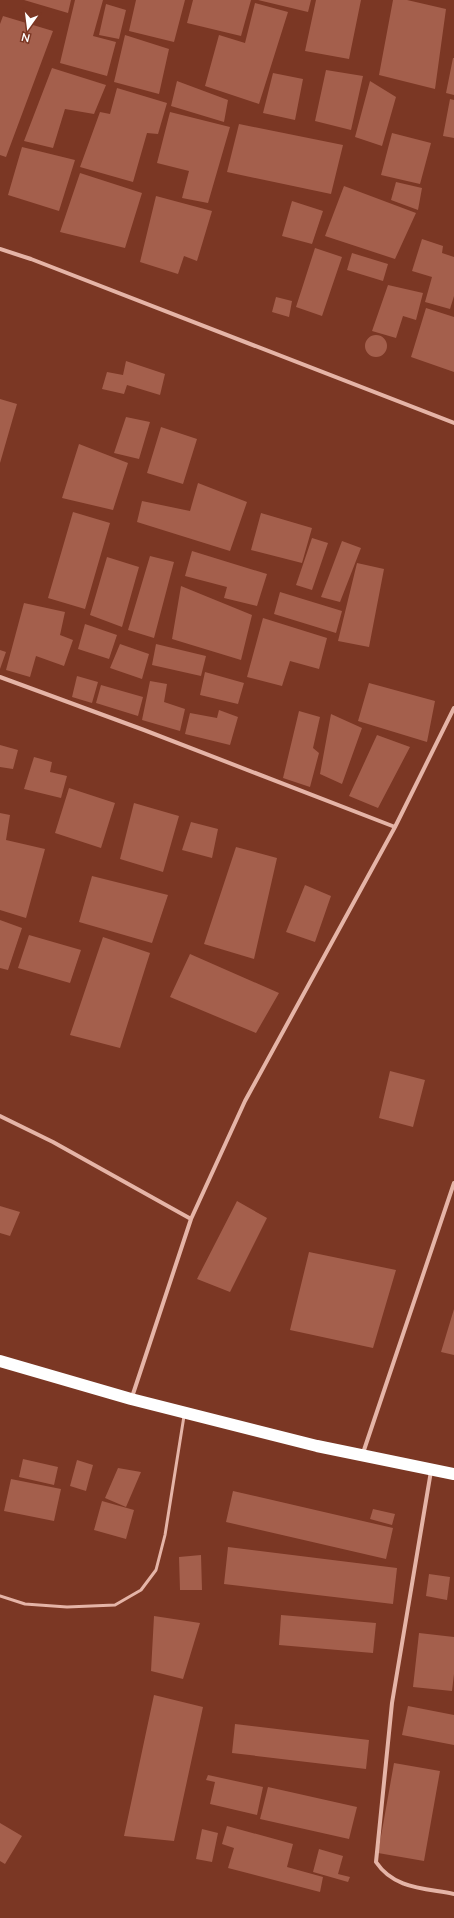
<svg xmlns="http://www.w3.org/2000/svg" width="454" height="1918" font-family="Lato,sans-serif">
<rect width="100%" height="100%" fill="#7b3724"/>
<path fill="#a45f4c" d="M24,0H71L68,13Z
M75,0H103L93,36L116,42L107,76L60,63Z
M136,0H185L174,42L129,31Z
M193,0H251L241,36L187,23Z
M258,0H311L308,12Z
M316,0H361L349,59L305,51Z
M393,0H407L446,9L435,89L379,75Z
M255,3L288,12L259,104L205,86L219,35L245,43Z
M106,4L126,10L119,39L99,35Z
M3,16L53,31L6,157L0,155V24Z
M125,35L169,49L159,94L114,82Z
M453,58H454V95L446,93Z
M52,68L106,85L94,114L65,109L53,148L24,141Z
M326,70L363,76L351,130L315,121Z
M273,73L303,79L295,120L263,113Z
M177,81L228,100L224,122L171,106Z
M370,81L396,97L382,146L355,137Z
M117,88L167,103L158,134L147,133L133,182L80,167L100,112L110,114Z
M450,99L454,100V138L443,136Z
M170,112L230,127L208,203L182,198L189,171L157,163Z
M239,124L343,145L331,194L227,172Z
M392,133L431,143L420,184L381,175Z
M22,147L75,160L59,211L8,195Z
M80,173L142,193L125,248L60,232Z
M396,182L422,188L418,210L391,200Z
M344,186L416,213L395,259L325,236Z
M156,196L212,211L197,261L184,256L178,274L140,262Z
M292,201L323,211L312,244L282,236Z
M422,239L443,246L442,253L454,257V296L450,309L425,302L432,277L412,271Z
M315,248L342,257L322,316L296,307Z
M352,253L388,264L383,281L347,270Z
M388,285L423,293L416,320L403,316L396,338L372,331Z
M276,297L292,301L289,317L272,312Z
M426,308L454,317V372L411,357Z
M365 346a11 11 0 1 1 22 0a11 11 0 1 1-22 0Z
M126,361L165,374L160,395L127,385L124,394L102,389L107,372L123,375Z
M0,399L17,404L0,463Z
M126,417L150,422L139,459L114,453Z
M161,427L197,439L183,484L147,473Z
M79,444L128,463L113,510L62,498Z
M198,483L247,502L230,551L137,522L142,501L190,511Z
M73,512L110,523L85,609L48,598Z
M261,513L312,528L302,563L251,550Z
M312,538L328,543L312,590L296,585Z
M342,541L361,548L340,602L321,597Z
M192,551L267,574L257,606L224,598L227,587L185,576Z
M150,556L174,562L154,638L128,630Z
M107,557L139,567L122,627L90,615Z
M357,563L384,569L369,647L338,641Z
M181,586L252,615L241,660L172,639Z
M280,592L342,611L336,633L274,614Z
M24,603L65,612L60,635L73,640L64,666L36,656L30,677L6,670Z
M263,618L327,638L319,669L290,661L282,686L247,677Z
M85,624L117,635L109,659L78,649Z
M120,644L149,654L142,679L110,668Z
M156,644L206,656L201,676L152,665Z
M0,650L6,652L0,669Z
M205,672L244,683L238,704L200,695Z
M77,676L98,682L92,703L72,697Z
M150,681L167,684L164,702L185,709L180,731L142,720Z
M369,683L435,701L427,742L358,721Z
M101,685L143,697L138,716L96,703Z
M219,710L238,717L230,745L185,734L190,713L217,718Z
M299,711L320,717L313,748L319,753L310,787L283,778Z
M331,714L362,728L342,784L320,774Z
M377,735L410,747L378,808L349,796Z
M0,745L18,750L13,769L0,767Z
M34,757L52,762L50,772L67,776L61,798L24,789Z
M69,788L115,803L101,848L55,833Z
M134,803L179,816L163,872L120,859Z
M0,813L10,815L6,840L45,849L26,918L0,910Z
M191,822L218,829L212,858L182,850Z
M236,847L277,858L254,959L204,944Z
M92,876L168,895L152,943L79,922Z
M305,885L331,896L315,942L286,932Z
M0,920L22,928L8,970L0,968Z
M29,935L81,950L70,983L18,968Z
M103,937L150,953L120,1048L70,1035Z
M190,954L279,993L256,1033L170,997Z
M390,1071L425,1080L413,1127L379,1118Z
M237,1201L267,1218L230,1292L197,1279Z
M0,1206L20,1212L10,1236L0,1233Z
M309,1252L396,1270L373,1348L290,1330Z
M454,1309V1355L441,1352Z
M23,1459L58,1467L54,1485L19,1477Z
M77,1460L93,1465L86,1491L70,1486Z
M118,1468L141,1472L126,1507L105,1498Z
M11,1479L61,1489L54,1521L4,1511Z
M233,1491L393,1528L386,1559L226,1522Z
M102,1501L134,1510L126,1539L94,1530Z
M373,1509L395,1514L392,1525L370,1519Z
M228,1547L397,1568L393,1604L224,1584Z
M201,1555L202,1590H180L179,1557Z
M429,1574L450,1577L447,1600L426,1596Z
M281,1615L376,1623L373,1653L279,1645Z
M154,1616L200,1623L183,1679L151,1671Z
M419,1633L454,1637V1674L452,1691L413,1687Z
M154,1695L203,1707L174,1841L124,1836Z
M408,1706L454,1715V1745L402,1735Z
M235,1724L369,1740L366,1769L232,1753Z
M394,1763L440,1771L424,1861L378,1853Z
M208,1775L263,1787L257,1815L210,1804L215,1782L206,1780Z
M268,1787L357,1807L349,1839L260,1819Z
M0,1823L22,1836L5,1864L0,1861Z
M227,1826L293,1844L287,1867L323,1877L320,1892L228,1868L234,1848L222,1844Z
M202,1829L218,1833L212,1862L196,1859Z
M319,1849L343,1856L338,1874L350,1877L348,1882L313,1872Z"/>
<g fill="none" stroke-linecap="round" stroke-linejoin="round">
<path stroke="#e5b4a7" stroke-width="3" d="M0,1596L25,1604L67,1607L115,1605L141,1590L156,1570L165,1535L184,1416"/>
<path stroke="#e5b4a7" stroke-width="4" d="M0,249L31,259L454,423
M0,677L144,730L395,827
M0,1116L53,1142L191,1219
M132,1397L191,1219L245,1101L395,827L454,708
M363,1453L454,1183
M431,1471L392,1703L376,1862C394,1889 424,1888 454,1894"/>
<path stroke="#fff" stroke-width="12" d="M0,1361L131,1399L317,1446L454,1474"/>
</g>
<g transform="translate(28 28) rotate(194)" stroke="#7b3724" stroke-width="3" paint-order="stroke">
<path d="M0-3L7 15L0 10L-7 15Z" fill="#ffffff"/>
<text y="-6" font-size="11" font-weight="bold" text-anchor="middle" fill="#ffffff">N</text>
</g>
</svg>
